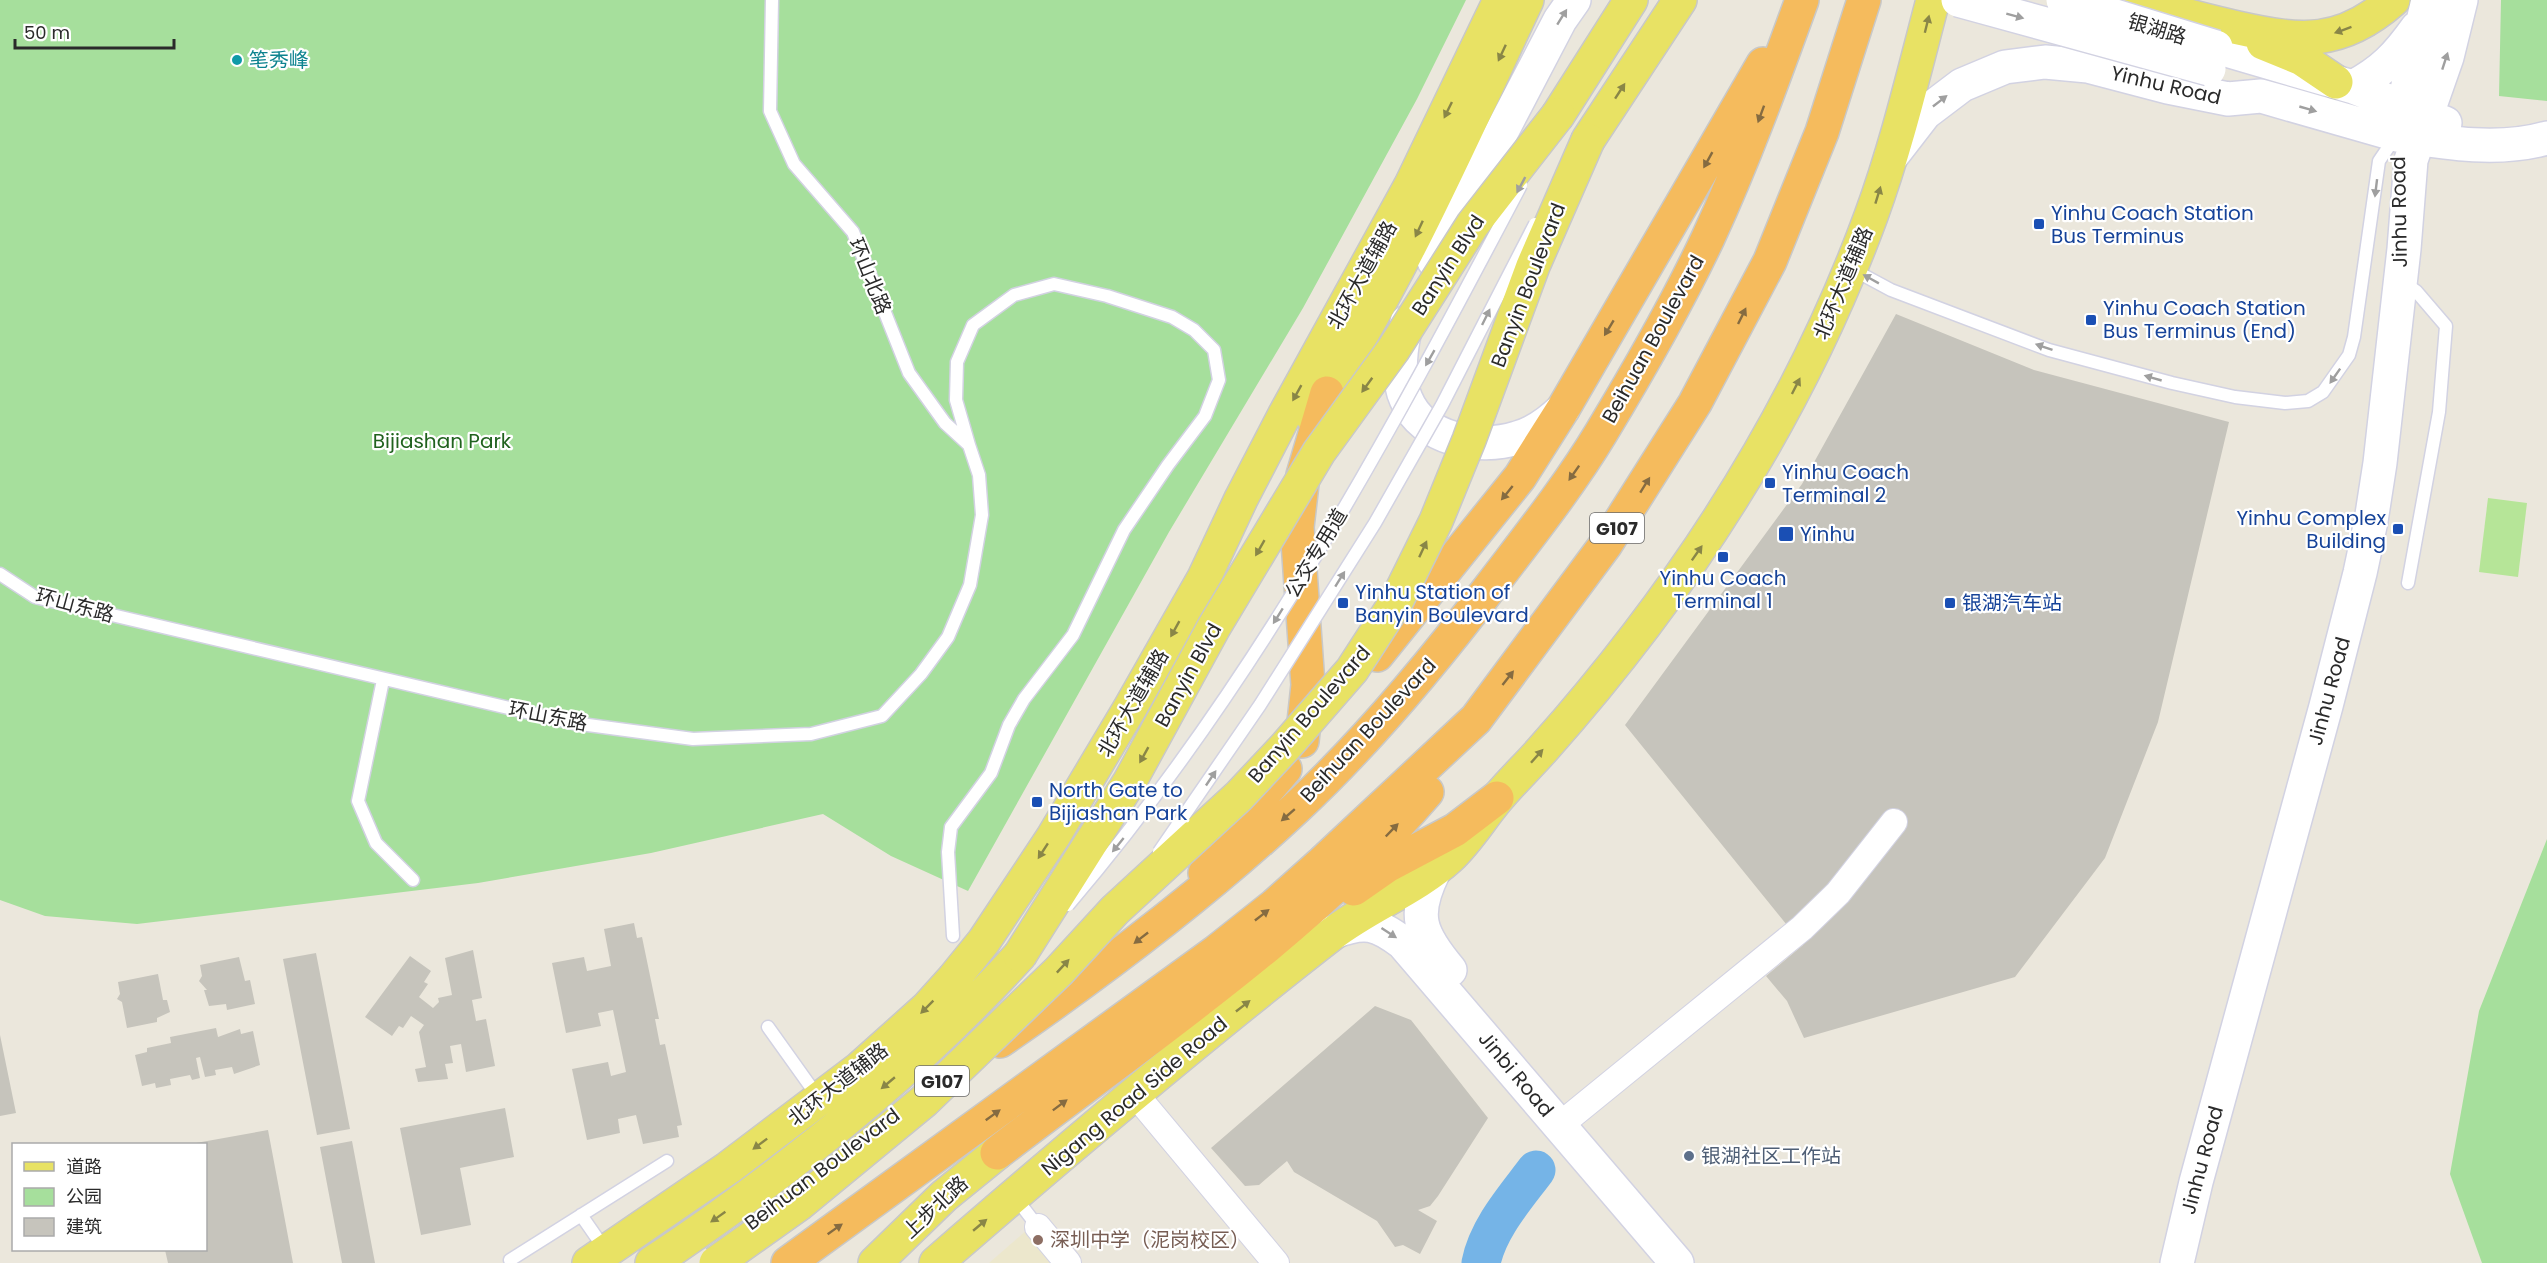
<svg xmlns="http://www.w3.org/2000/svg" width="2547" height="1263" font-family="Poppins,'Noto Sans SC',sans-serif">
<rect width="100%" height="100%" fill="#ebe7dc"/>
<path fill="#ece7cc" d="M1042,1217L1079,1263H989Z"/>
<path fill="#a6df9c" d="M0,0H1466L1417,99L1303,308L1169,532L968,891L891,856L823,814L651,853L478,883L137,924L45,916L0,900Z
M2501,0H2547V101L2499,96Z
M2547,839V1263H2482L2450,1174L2479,1011Z"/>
<path fill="#b6e598" d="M2488,498L2527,503L2518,577L2479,572Z"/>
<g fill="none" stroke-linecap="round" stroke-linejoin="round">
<path stroke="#75b4e7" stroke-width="39" d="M1481,1263C1488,1228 1515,1198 1536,1170"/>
</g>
<path fill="#c6c4bc" d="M1896,314L2034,370L2229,422L2158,722L2105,858L2015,977L1804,1038L1787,1001L1766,976L1803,945L1625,725L1802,484Z
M634,923L637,938L642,937L659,1019H655L660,1045L665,1044L682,1125L677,1126L679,1137L643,1144L636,1115L618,1119L620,1133L587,1140L572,1069L608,1062L611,1076L626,1072L613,1010L598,1013L601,1026L566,1033L552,963L584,957L587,971L611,966L604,929Z
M473,950L482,998L472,1000L476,1021L486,1019L495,1066L466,1072L461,1044L450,1046L453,1063L445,1064L448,1079L418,1082L415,1069L426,1067L419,1032L424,1025L411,1016L403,1028L399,1026L392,1036L365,1017L410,956L431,971L424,982L428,984L419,997L433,1008L439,1002L438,998L452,995L445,958Z
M316,953L350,1129L317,1135L283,959Z
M239,957L245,981L250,980L255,1004L227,1010L226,1004L209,1006L204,990H207L199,981L202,976L200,965Z
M158,974L163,1000H167L170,1012L157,1018V1022L127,1028L122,1002L117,999L120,994L118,982Z
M1375,1006L1411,1020L1488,1118L1438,1196L1430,1206L1418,1210L1437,1221L1420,1254L1403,1245L1395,1247L1377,1221L1294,1172L1287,1161L1259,1185L1245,1186L1211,1148Z
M216,1028L218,1037L240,1029L241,1034L253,1031L260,1065L234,1074L232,1067L215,1070L216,1075L205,1077L200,1057L196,1058L200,1078L192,1080L190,1075L170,1079L171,1085L156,1088L155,1083L142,1086L135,1055L147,1052V1048L171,1043L170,1037Z
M0,1035L16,1113L0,1116Z
M505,1108L514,1157L460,1168L471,1225L421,1235L400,1128Z
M268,1130L293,1263H168L165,1250H206V1144L196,1143Z
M352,1141L375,1263H342L320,1147Z"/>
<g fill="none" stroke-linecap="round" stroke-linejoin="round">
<g stroke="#d2d2e2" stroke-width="15">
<path id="lane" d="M1852,269L1891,290L2049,350L2172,383L2235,397L2285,403L2308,401L2323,392L2349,355L2354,337L2379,161L2396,136
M2404,283L2416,291L2446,326L2439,412L2408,583
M0,574L35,597L573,723L693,739L811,734L882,716L921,674L948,637L970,585L982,515L979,475L969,445L945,423L909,373L853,232L794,164L770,111L772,0
M383,680L358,801L376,843L413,880
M953,936L948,852L951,827L991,773L1009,725L1024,699L1073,635L1124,530L1168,465L1205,416L1219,380L1214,350L1194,330L1172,317L1107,296L1054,284L1014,295L973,325L957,362L956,400L969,445
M768,1027L818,1097
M1015,1197L1038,1227
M581,1215L606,1251
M510,1260L667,1161"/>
</g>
<g stroke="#d2d2e2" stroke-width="28">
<path id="street" d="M1135,1094L1276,1263
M1560,1125L1802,928L1838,893L1894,822
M1038,1227L1068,1263"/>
</g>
<g stroke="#d2d2e2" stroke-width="36">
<path id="secondary" d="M2216,47L2353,87L2445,123
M2353,87C2383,71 2397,56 2417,28
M2398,128L2428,0
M1891,157L1925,113L1962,85L2005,67L2045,62L2088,66L2168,87L2228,99L2261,96L2397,135C2446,143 2498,152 2547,138
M1434,261L1560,20L1574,0
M1407,322C1401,344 1396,377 1406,399C1423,440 1479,450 1517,438C1535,433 1550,422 1563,409
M1434,871C1412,915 1419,933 1450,970
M1334,932C1365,920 1377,923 1403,943L1677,1263
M2177,1263L2196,1182L2326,706L2360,573L2371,521L2380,463L2404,249L2411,160L2447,57L2461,0"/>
</g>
<g stroke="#c8c8c8" stroke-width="36">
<path id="primary" d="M2131,0C2166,10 2202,20 2238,28C2301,42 2341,46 2393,0
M2263,43L2302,59L2336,82
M1558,115L1631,0
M1588,140L1680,0
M1312,416C1398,285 1460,142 1527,0
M589,1263L728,1168L860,1068L927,1008L954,978L984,941L1053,837L1130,708L1204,578L1241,499L1284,416L1411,185L1500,0
M652,1263C784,1175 913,1073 1020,955
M875,1263L944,1196L997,1153
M936,1263C1065,1151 1197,1039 1332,934C1370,905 1415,889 1450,857C1468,840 1481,818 1497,799C1511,782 1527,767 1542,750C1683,592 1798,415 1871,216C1897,145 1914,72 1933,0"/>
</g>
<g stroke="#c8c8c8" stroke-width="36">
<path id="highway" d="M1377,655L1520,477L1563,409L1763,64
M1302,741L1308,685L1297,527L1303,475L1327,393
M1205,873L1231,832L1285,769
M1354,889L1387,866L1455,830L1497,798
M1000,1041C1103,970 1204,894 1296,808C1368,741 1431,665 1491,586C1529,536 1569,486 1601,433C1639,370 1677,304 1708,238C1744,160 1773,80 1802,0
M997,1153C1143,1041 1307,932 1427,792
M788,1263L1217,951L1275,905L1322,863L1476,719L1606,544L1695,403L1770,261L1822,132L1864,0"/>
</g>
<use href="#lane" stroke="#fff" stroke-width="12"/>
<use href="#street" stroke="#fff" stroke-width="26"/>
<use href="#secondary" stroke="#fff" stroke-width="33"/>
<use href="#primary" stroke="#e8e264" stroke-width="33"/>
<use href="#highway" stroke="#f5bb5d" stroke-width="33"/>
<g stroke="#d2d2e2" stroke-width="15" stroke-linecap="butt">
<path id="lane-bridge" d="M1159,852L1260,705L1375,523L1442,405L1535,224
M1068,905C1253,689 1389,436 1521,185"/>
</g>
<g stroke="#d2d2e2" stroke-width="36" stroke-linecap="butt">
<path id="secondary-bridge" d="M1958,0L2209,69
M2063,0L2216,47"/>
</g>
<g stroke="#c8c8c8" stroke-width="36" stroke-linecap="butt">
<path id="primary-bridge" d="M1020,955L1130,781L1214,627L1319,452L1393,350L1473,224L1558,115
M716,1263L799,1204L924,1101L1059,971L1115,910L1239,796L1285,747L1352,670L1396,602L1436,521L1469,440L1533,266L1588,140"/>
</g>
<use href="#lane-bridge" stroke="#fff" stroke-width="12"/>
<use href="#secondary-bridge" stroke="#fff" stroke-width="33"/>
<use href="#primary-bridge" stroke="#e8e264" stroke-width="33"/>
</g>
<defs><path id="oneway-solid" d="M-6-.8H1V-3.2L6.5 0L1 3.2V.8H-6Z" transform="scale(1.5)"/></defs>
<g fill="#9f9f9f">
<use href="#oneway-solid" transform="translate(2015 16) rotate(15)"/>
<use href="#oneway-solid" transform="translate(1562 17) rotate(-58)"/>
<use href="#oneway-solid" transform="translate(2445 61) rotate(-72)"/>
<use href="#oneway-solid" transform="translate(1940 101) rotate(-38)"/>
<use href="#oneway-solid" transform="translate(2308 109) rotate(16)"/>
<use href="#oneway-solid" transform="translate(1521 185) rotate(118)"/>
<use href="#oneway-solid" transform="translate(2376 188) rotate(97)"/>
<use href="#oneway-solid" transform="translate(1871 279) rotate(-151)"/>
<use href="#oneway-solid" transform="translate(1486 317) rotate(-64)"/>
<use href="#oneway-solid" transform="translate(2044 347) rotate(-161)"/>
<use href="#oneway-solid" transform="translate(1430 358) rotate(120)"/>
<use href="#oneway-solid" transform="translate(2335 376) rotate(125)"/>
<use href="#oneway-solid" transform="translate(2153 378) rotate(-164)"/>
<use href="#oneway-solid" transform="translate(1340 579) rotate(-58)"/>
<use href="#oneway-solid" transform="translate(1278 616) rotate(122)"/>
<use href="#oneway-solid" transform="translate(1211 778) rotate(-56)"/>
<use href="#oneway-solid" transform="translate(1118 845) rotate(129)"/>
<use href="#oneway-solid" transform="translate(1389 933) rotate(33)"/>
</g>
<g fill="#898647">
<use href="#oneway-solid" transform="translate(1927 24) rotate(-76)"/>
<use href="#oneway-solid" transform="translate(2343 30) rotate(160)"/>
<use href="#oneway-solid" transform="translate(1502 53) rotate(115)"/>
<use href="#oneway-solid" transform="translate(1620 91) rotate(-57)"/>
<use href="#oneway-solid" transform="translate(1448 110) rotate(116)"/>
<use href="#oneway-solid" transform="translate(1878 195) rotate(-73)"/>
<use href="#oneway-solid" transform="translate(1419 229) rotate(115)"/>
<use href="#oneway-solid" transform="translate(1367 385) rotate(126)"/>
<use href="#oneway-solid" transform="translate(1796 386) rotate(-63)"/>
<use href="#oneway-solid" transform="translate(1297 393) rotate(119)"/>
<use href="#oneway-solid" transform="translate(1260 548) rotate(120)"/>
<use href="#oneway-solid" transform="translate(1423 549) rotate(-65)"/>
<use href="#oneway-solid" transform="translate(1697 553) rotate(-55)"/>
<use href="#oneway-solid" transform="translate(1175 629) rotate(119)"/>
<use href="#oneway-solid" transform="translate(1144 755) rotate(119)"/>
<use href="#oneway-solid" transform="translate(1537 756) rotate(-48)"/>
<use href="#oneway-solid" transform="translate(1043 851) rotate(123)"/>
<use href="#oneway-solid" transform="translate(1063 966) rotate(-47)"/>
<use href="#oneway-solid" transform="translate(1243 1006) rotate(-38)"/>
<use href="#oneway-solid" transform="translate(927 1007) rotate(135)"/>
<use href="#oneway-solid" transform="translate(888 1083) rotate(140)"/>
<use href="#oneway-solid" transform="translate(760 1144) rotate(143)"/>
<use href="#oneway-solid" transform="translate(718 1217) rotate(145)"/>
<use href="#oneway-solid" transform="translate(980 1225) rotate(-40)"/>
</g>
<g fill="#856b41">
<use href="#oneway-solid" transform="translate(1761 114) rotate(110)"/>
<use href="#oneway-solid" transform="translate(1708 160) rotate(119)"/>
<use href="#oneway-solid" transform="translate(1742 316) rotate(-64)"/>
<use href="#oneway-solid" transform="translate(1609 328) rotate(121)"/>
<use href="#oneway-solid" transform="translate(1574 473) rotate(125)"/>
<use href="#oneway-solid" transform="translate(1645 485) rotate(-58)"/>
<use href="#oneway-solid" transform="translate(1507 493) rotate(129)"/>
<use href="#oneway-solid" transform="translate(1508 678) rotate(-52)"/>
<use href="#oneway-solid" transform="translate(1288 815) rotate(139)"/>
<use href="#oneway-solid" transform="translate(1392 830) rotate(-46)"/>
<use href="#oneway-solid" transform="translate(1262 915) rotate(-38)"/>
<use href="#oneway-solid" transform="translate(1141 938) rotate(142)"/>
<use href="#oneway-solid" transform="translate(1060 1105) rotate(-37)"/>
<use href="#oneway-solid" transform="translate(993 1115) rotate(-36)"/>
<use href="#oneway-solid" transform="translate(835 1229) rotate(-35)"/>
</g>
<circle fill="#0f9aa8" stroke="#fff" stroke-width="2" cx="237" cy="60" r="6"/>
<g fill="#1a4fb4" stroke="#fff" stroke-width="2">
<rect x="2033" y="218" width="12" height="12" rx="3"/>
<rect x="2085" y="314" width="12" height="12" rx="3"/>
<rect x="1764" y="477" width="12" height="12" rx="3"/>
<rect x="2392" y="523" width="12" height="12" rx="3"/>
<rect x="1778" y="526" width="16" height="16" rx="3"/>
<rect x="1717" y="551" width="12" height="12" rx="3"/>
<rect x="1337" y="597" width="12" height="12" rx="3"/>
<rect x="1944" y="597" width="12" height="12" rx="3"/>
<rect x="1031" y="796" width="12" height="12" rx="3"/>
</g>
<circle fill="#5c6f8a" stroke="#fff" stroke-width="2" cx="1689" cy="1156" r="6"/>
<circle fill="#8d6e63" stroke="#fff" stroke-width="2" cx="1038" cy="1240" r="6"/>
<g text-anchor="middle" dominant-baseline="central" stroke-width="4.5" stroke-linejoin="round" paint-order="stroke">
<g fill="#fff" stroke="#6a6a6a" stroke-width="1.5">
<rect x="1590" y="513" width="54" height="30" rx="4.5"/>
<rect x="915" y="1066" width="54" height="30" rx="4.5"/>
</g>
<g font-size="18" font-weight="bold" fill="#2a2a2a">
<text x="1617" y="528">G107</text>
<text x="942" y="1081">G107</text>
</g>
<g font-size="20" fill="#2a2a2a" stroke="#fff">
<text transform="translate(2157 29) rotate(17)">银湖路</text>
<text transform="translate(2166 85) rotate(13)">Yinhu Road</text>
<text transform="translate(2399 212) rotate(-91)">Jinhu Road</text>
<text transform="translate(1448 265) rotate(-57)">Banyin Blvd</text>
<text transform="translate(1362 275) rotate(-61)">北环大道辅路</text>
<text transform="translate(870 276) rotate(68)">环山北路</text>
<text transform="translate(1843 283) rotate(-67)">北环大道辅路</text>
<text transform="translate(1528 285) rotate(-69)">Banyin Boulevard</text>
<text transform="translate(1653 339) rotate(-61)">Beihuan Boulevard</text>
<text transform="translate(1316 553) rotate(-59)">公交专用道</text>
<text transform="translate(75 605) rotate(15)">环山东路</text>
<text transform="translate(1188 675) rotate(-61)">Banyin Blvd</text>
<text transform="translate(2329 691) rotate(-75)">Jinhu Road</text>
<text transform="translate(1133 703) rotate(-60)">北环大道辅路</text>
<text transform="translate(1309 714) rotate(-49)">Banyin Boulevard</text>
<text transform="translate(548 716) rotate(11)">环山东路</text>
<text transform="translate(1368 730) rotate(-47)">Beihuan Boulevard</text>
<text transform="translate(1516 1074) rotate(50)">Jinbi Road</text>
<text transform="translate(838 1084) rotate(-38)">北环大道辅路</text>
<text transform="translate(1134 1096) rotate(-40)">Nigang Road Side Road</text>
<text transform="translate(2202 1160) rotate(-75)">Jinhu Road</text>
<text transform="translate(822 1169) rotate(-37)">Beihuan Boulevard</text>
<text transform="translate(935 1207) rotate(-43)">上步北路</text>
</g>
<g font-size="20" fill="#0d838f" stroke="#fff" text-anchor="start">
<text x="249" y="60">笔秀峰</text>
</g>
<g font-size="20" fill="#164399" stroke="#fff" text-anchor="start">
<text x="2051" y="213">Yinhu Coach Station<tspan x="2051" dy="23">Bus Terminus</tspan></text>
<text x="2103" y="308">Yinhu Coach Station<tspan x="2103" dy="23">Bus Terminus (End)</tspan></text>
<text x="1782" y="472">Yinhu Coach<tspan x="1782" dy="23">Terminal 2</tspan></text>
<text x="2386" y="518" text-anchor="end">Yinhu Complex<tspan x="2386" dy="23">Building</tspan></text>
<text x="1800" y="534">Yinhu</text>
<text x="1723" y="578" text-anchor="middle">Yinhu Coach<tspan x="1723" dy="23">Terminal 1</tspan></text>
<text x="1355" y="592">Yinhu Station of<tspan x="1355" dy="23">Banyin Boulevard</tspan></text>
<text x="1962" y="603">银湖汽车站</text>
<text x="1049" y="790">North Gate to<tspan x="1049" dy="23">Bijiashan Park</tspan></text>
</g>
<g font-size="20" fill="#20621e" stroke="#fff">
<text x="442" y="441">Bijiashan Park</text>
</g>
<g font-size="20" fill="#4e5e75" stroke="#fff" text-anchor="start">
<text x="1701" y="1156">银湖社区工作站</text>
</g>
<g font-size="20" fill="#785e54" stroke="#fff" text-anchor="start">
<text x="1050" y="1240">深圳中学（泥岗校区）</text>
</g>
</g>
<rect x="12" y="1143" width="195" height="108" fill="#ffffff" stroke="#aaaaaa" stroke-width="1.5"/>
<rect x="24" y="1162" width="30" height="9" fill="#e8e264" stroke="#aaaaaa" stroke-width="1.5"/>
<text x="66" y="1173" font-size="18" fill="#2a2a2a">道路</text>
<rect x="24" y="1188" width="30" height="18" fill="#a6df9c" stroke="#aaaaaa" stroke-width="1.5"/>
<text x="66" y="1203" font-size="18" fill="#2a2a2a">公园</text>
<rect x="24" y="1218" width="30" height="18" fill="#c6c4bc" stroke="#aaaaaa" stroke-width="1.5"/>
<text x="66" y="1233" font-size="18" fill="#2a2a2a">建筑</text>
<path d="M15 39v9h159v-9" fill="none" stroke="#2a2a2a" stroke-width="3"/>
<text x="24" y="39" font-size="18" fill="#2a2a2a" stroke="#ffffff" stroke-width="4.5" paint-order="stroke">50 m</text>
</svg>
